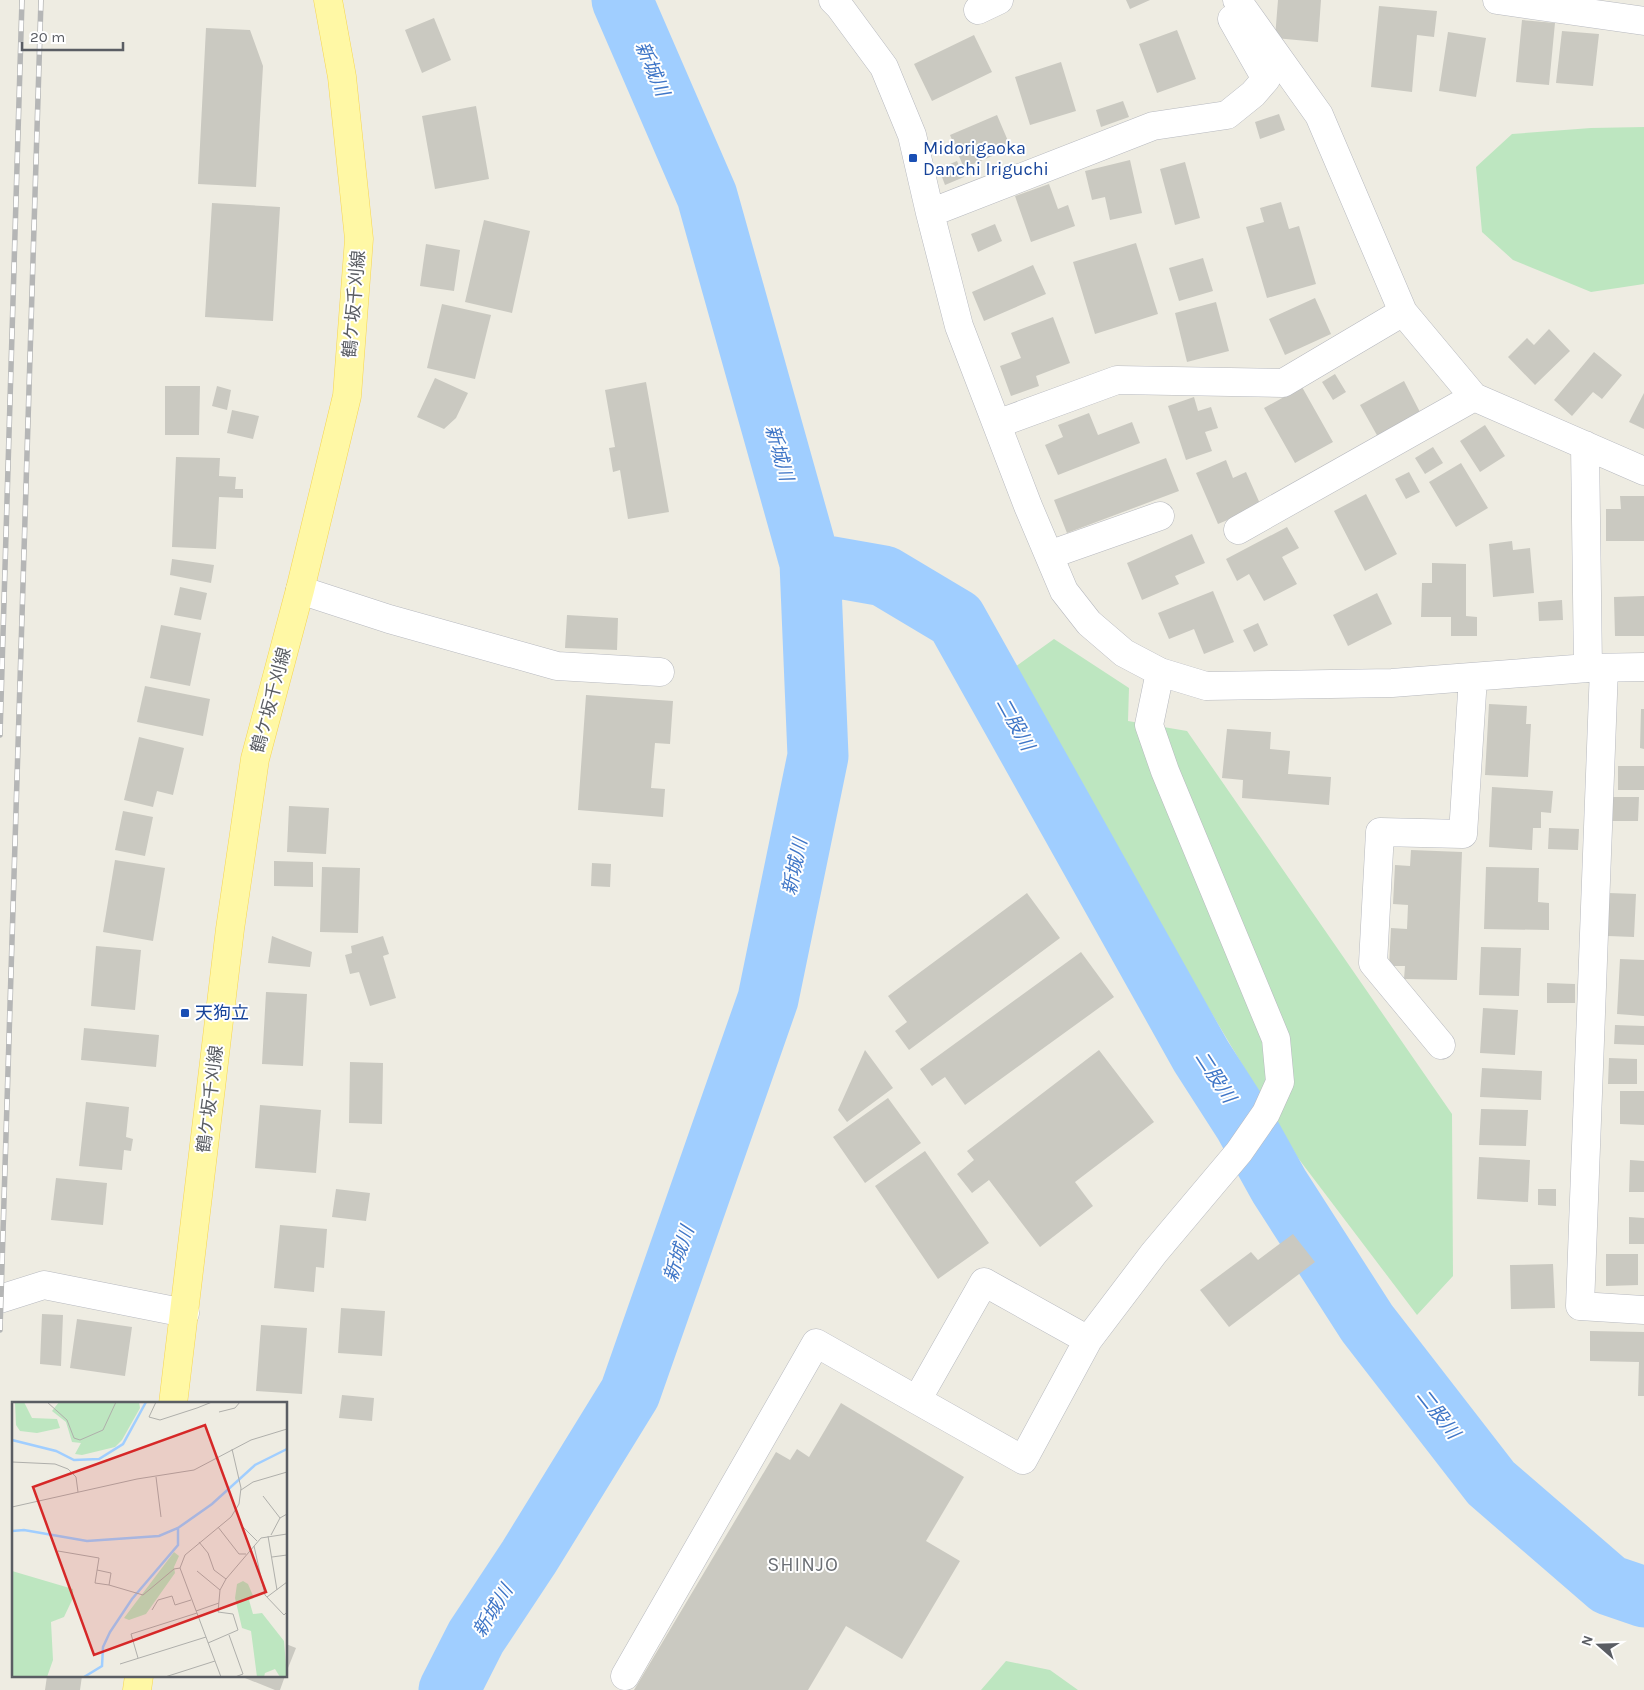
<svg xmlns="http://www.w3.org/2000/svg" width="1644" height="1690" font-family="Karla,'Noto Sans JP',sans-serif">
<rect width="100%" height="100%" fill="#eeece2"/>
<path fill="#bde6c0" d="M1644,127V284L1591,292L1513,260L1482,232L1476,167L1512,134L1591,128Z
M1054,639L1129,688L1128,721L1187,731L1452,1114L1453,1276L1417,1315L1298,1158L1008,672Z
M1006,1661L1050,1670L1078,1690H981Z"/>
<g fill="none" stroke-linecap="round" stroke-linejoin="round">
<path stroke="#a0ceff" stroke-width="61" d="M810,563L884,576L956,619L1201,1056L1244,1123L1279,1186L1367,1323L1491,1483L1609,1585L1644,1597
M449,1690L476,1637L529,1557L630,1393L768,999L818,756L810,563L707,196L622,0"/>
</g>
<path fill="#cac9c1" d="M1126,0H1150L1130,9Z
M1278,0H1321L1318,42L1275,38Z
M1379,6L1437,11L1434,37L1417,35L1412,92L1371,87Z
M434,18L451,60L422,73L405,30Z
M1522,20L1555,23L1549,85L1516,82Z
M206,28L250,30L263,66L256,187L198,184Z
M1177,30L1196,79L1157,93L1139,44Z
M1562,31L1599,34L1593,86L1556,83Z
M1448,32L1486,38L1476,97L1439,91Z
M974,35L992,72L932,101L914,64Z
M1061,62L1076,111L1030,125L1015,77Z
M1123,101L1129,117L1101,127L1096,110Z
M476,106L489,179L435,189L422,116Z
M1279,114L1285,130L1260,139L1255,122Z
M997,115L1011,148L964,168L950,135Z
M1130,160L1142,213L1110,220L1105,197L1092,200L1085,171Z
M957,161L964,177L945,185L939,169Z
M1185,162L1200,218L1175,225L1160,169Z
M1049,184L1058,209L1068,205L1075,226L1031,242L1015,196Z
M1281,202L1289,229L1299,226L1316,284L1267,298L1246,227L1264,222L1260,208Z
M212,203L280,207L273,321L205,317Z
M484,220L530,231L512,313L465,302Z
M995,224L1002,241L978,252L971,234Z
M1136,243L1158,314L1095,334L1073,262Z
M426,244L460,250L454,291L420,286Z
M1203,258L1213,291L1179,301L1169,268Z
M1033,265L1046,294L984,321L972,292Z
M1315,298L1331,334L1285,355L1269,319Z
M1216,302L1229,351L1187,362L1175,313Z
M442,304L491,315L475,379L427,368Z
M1053,317L1070,363L1036,376L1039,386L1011,396L1000,366L1021,358L1011,333Z
M1549,329L1570,351L1535,385L1508,357L1527,338L1534,345Z
M1594,352L1622,375L1602,399L1593,392L1572,416L1554,400Z
M1335,374L1346,392L1333,400L1322,382Z
M435,378L468,393L456,418L444,429L417,417Z
M1404,381L1421,414L1378,437L1360,405Z
M646,382L669,512L628,519L620,470L613,472L609,448L615,447L605,390Z
M165,386H200L199,435H165Z
M217,386L231,390L227,410L212,406Z
M1302,387L1333,442L1295,463L1264,408Z
M1644,393V429L1629,422Z
M1194,397L1198,411L1211,407L1218,428L1205,432L1212,451L1186,460L1168,406Z
M232,410L259,416L253,439L227,433Z
M1089,413L1098,435L1132,422L1140,443L1058,475L1045,445L1063,437L1058,425Z
M1485,425L1505,456L1480,472L1460,441Z
M1433,447L1443,463L1425,474L1415,458Z
M176,457L220,458L219,476L236,477L235,489H243V498L219,497L216,549L172,547Z
M1166,458L1179,491L1067,533L1054,500Z
M1226,460L1233,478L1246,472L1261,506L1218,524L1196,473Z
M1461,463L1488,508L1456,527L1429,482Z
M1409,472L1420,492L1406,499L1395,479Z
M1366,494L1397,554L1365,571L1334,511Z
M1620,496H1644V541H1606V509H1621Z
M1287,527L1299,548L1282,557L1297,584L1264,601L1249,574L1237,581L1226,559Z
M1192,534L1205,563L1175,576L1179,584L1142,600L1127,563Z
M1512,541L1513,550L1530,548L1534,593L1493,597L1489,544Z
M172,559L214,565L211,583L170,575Z
M1432,563L1466,564V616L1477,617V636H1451V617H1421L1422,583H1432Z
M180,587L207,593L201,620L174,615Z
M1213,591L1234,642L1204,654L1194,629L1169,639L1158,613Z
M1377,593L1392,624L1348,646L1333,615Z
M1644,596V636H1615L1614,597Z
M1562,600L1563,620L1539,621L1538,602Z
M567,615L618,618L617,650L565,648Z
M1258,623L1268,645L1254,652L1243,630Z
M161,625L201,633L190,686L150,678Z
M145,686L210,699L203,736L137,722Z
M586,695L673,701L670,744L655,743L651,788L665,789L663,817L578,810Z
M1489,704L1527,706L1526,724H1531L1528,777L1485,775Z
M1641,709H1644V749L1640,748Z
M1227,729L1271,732L1270,749L1290,751L1288,774L1331,777L1329,805L1242,798L1243,780L1222,778Z
M139,737L184,748L173,795L157,791L153,807L124,800Z
M1618,766H1644V790H1618Z
M1492,787L1553,791L1551,813L1541,812V828H1533L1532,850L1489,847Z
M1612,797H1639L1638,821H1611Z
M289,806L329,808L326,854L287,852Z
M123,811L153,817L145,856L115,850Z
M1549,828L1579,829L1578,850L1548,849Z
M1411,850L1462,852L1457,980L1404,979L1405,966H1389L1391,928L1407,929L1408,905L1393,904L1395,865L1410,866Z
M115,860L165,868L153,941L103,932Z
M274,861L313,862V887L274,886Z
M592,863L611,864L610,887L591,886Z
M322,867L360,868L358,933L320,932Z
M1486,867L1539,868L1538,902L1549,903V930L1484,929Z
M1027,893L1060,938L909,1050L895,1031L907,1022L888,996Z
M1609,893L1636,894L1634,937L1608,936Z
M272,936L312,952L310,967L268,963Z
M383,936L389,954L383,956L396,998L370,1006L359,972L350,974L345,955L352,953L351,946Z
M96,946L141,950L135,1010L91,1006Z
M1481,947L1521,948L1519,996L1479,995Z
M1081,952L1114,997L965,1105L945,1077L932,1086L920,1069Z
M1620,959L1644,960V1016L1617,1014Z
M1547,983L1575,984V1003H1547Z
M266,992L307,994L303,1066L262,1064Z
M1483,1008L1518,1010L1515,1055L1480,1053Z
M1615,1025L1644,1026V1045L1614,1044Z
M84,1028L159,1035L156,1067L81,1060Z
M865,1050L893,1088L847,1122L838,1110Z
M1099,1050L1154,1122L1075,1182L1093,1206L1040,1247L989,1180L972,1193L957,1174L974,1160L967,1151Z
M1609,1058L1637,1059V1084H1608Z
M350,1062L383,1063L382,1124L349,1123Z
M1482,1068L1542,1071L1541,1100L1480,1097Z
M1620,1091H1644V1125L1620,1124Z
M888,1098L921,1143L865,1183L833,1137Z
M86,1102L129,1107L126,1137L133,1139L131,1151L124,1150L122,1170L79,1166Z
M260,1105L321,1110L316,1173L255,1168Z
M1481,1109L1528,1110L1526,1146L1479,1145Z
M925,1151L989,1243L938,1279L875,1186Z
M1479,1157L1530,1160L1528,1202L1477,1199Z
M1630,1160L1644,1161V1192H1629Z
M56,1178L107,1183L103,1225L51,1220Z
M336,1189L370,1193L366,1221L332,1217Z
M1538,1189H1556V1206L1538,1205Z
M1629,1217L1644,1218V1244H1629Z
M280,1225L327,1229L324,1268L316,1267L314,1292L274,1288Z
M1293,1234L1315,1262L1229,1327L1200,1290L1251,1252L1258,1260Z
M1606,1254H1638V1285L1606,1286Z
M1553,1264L1555,1308L1511,1309L1510,1265Z
M341,1308L385,1311L382,1356L338,1353Z
M42,1314L63,1315L61,1366L40,1364Z
M77,1319L132,1327L125,1376L70,1368Z
M261,1325L307,1328L302,1394L256,1391Z
M1590,1331L1644,1332V1396H1638L1639,1362L1590,1361Z
M342,1395L374,1398L372,1421L339,1418Z
M841,1403L964,1477L926,1541L960,1561L902,1659L846,1626L808,1690H634L776,1452L790,1460L797,1449L809,1457Z
M286,1644L296,1648L286,1673Z
M47,1676H82L80,1690H45Z
M240,1676H285L280,1690H275Z"/>
<g fill="none" stroke-linecap="round" stroke-linejoin="round">
<g stroke="#b7b9bf" stroke-width="29">
<path id="minor" d="M833,0L839,6L884,67L912,135L930,213L959,326L1028,506L1064,591L1089,623L1124,653L1160,672L1206,686L1392,683L1588,668L1644,667
M1237,0L1319,115L1403,312L1474,397L1644,471
M1497,0L1644,21
M978,10L999,0
M930,213L1153,126L1227,115L1253,94L1266,79L1232,19
M997,424L1117,380L1283,383L1403,312
M1585,445L1588,668
M1238,530L1474,397
M1049,555L1160,516
M300,590L389,619L557,666L660,672
M1604,668L1580,1306L1644,1310
M1441,1045L1373,963L1380,832L1463,834L1473,677
M0,1299L44,1285L185,1313
M917,1400L984,1282L1088,1340L1154,1253L1239,1152L1266,1113L1280,1082L1276,1039L1165,771L1149,725L1160,672
M625,1676L816,1343L1023,1460L1088,1340"/>
</g>
<g stroke="#f6d552" stroke-width="29">
<path id="major" d="M173,1404L230,929L255,759L300,590L347,396L359,239L342,77L328,0
M137,1690L139,1676"/>
</g>
<use href="#minor" stroke="#fff" stroke-width="28"/>
<use href="#major" stroke="#fff8a5" stroke-width="28"/>
<g stroke="#b5b6b6" stroke-width="5.5">
<path id="rail" d="M0,735L22,0
M0,1330L41,0"/>
</g>
<use href="#rail" stroke="#fff" stroke-width="4" stroke-dasharray="11" stroke-linecap="butt"/>
</g>
<g fill="#1a4fb4" stroke="#fff" stroke-width="2">
<rect x="908" y="153" width="10" height="10" rx="2.5"/>
<rect x="180" y="1008" width="10" height="10" rx="2.5"/>
</g>
<g text-anchor="middle" dominant-baseline="central" stroke-width="4" stroke-linejoin="round" paint-order="stroke">
<g font-size="18" fill="#164399" stroke="#fff" text-anchor="start">
<text x="923" y="148">Midorigaoka<tspan x="923" dy="21">Danchi Iriguchi</tspan></text>
<text x="195" y="1013">天狗立</text>
</g>
<g font-size="18" fill="#5a5d63" stroke="#fff">
<text transform="translate(354 304) rotate(-85)">鶴ケ坂千刈線</text>
<text transform="translate(271 700) rotate(-75)">鶴ケ坂千刈線</text>
<text transform="translate(210 1099) rotate(-83)">鶴ケ坂千刈線</text>
</g>
<g font-size="19" font-style="italic" fill="#3f76c7" stroke="#fff">
<text transform="translate(652 69) rotate(67)">新城川</text>
<text transform="translate(779 453) rotate(74)">新城川</text>
<text transform="translate(1015 724) rotate(61)">二股川</text>
<text transform="translate(795 867) rotate(-78)">新城川</text>
<text transform="translate(1215 1077) rotate(57)">二股川</text>
<text transform="translate(679 1254) rotate(-71)">新城川</text>
<text transform="translate(1438 1414) rotate(52)">二股川</text>
<text transform="translate(493 1611) rotate(-58)">新城川</text>
</g>
<g font-size="20" letter-spacing="1" fill="#6b6f75" stroke="#fff">
<text x="803" y="1564">SHINJO</text>
</g>
</g>
<g transform="translate(12 1402)">
<rect width="275" height="275" fill="#eeece2"/>
<path d="M3,0H12L20,16L45,17L48,26L25,31L8,29L4,23ZM47,0H127L128,6L110,38L103,45L70,53L63,52L69,41L60,40L54,20L40,9ZM162,150L167,154L162,165L163,171L134,212L117,218L112,216ZM0,169L61,187V196L52,215L39,220L41,258L35,275H0ZM231,179L236,182L242,196L237,198L241,212L250,211L272,239L275,275H268L263,267L253,271L252,275H245L239,229L230,226L223,196L225,182Z" fill="#bde6c0"/>
<path fill="none" stroke="#a0ceff" stroke-width="2.5" d="M0,38L44,49L62,58L87,57L111,42L134,0M0,129L12,128L75,139L147,134L166,126L200,102L243,63L275,47M72,275L90,264L91,245L98,230L120,197L166,143V126"/>
<path fill="none" stroke="#afafab" stroke-width="1" d="M35,0L55,18L62,36L68,38L91,28L104,0M144,0L137,15L148,18L185,6M185,6L200,0M207,10L223,6L228,0M0,60L43,62L56,67L64,75L66,90M144,75L149,115M229,88L241,80L275,70M251,94L268,116M0,105L125,77L182,68L239,38L275,27M229,123L245,139M206,125L227,152H234M259,133L268,116L275,112M256,134L265,188M187,140L196,151L202,168L214,177M242,144L253,193L272,213L275,210M46,149L87,156L83,181L97,183M260,155L275,153M85,168L99,171L97,183L131,193L162,167L168,166M185,169L208,188M255,195L275,180M140,208L146,198L160,194L163,203L179,198M184,209L207,201M217,233L231,272L223,275M196,241L226,228L221,212L206,210L208,188L214,177L249,136L275,132M126,256L119,232L185,211M108,262L194,235M153,275L203,259M209,275L168,166L173,153L219,115L227,102L229,86L220,47"/>
<path fill="#d62828" fill-opacity="0.15" stroke="#d62828" stroke-width="2.5" d="M193,23L254,190L82,253L21,85Z"/>
<rect width="275" height="275" fill="none" stroke="#5a5d63" stroke-width="2.5"/>
</g>
<g transform="translate(1599 1645) rotate(290)" stroke="#ffffff" stroke-width="4" paint-order="stroke">
<path d="M0-4L9 19L0 12L-9 19Z" fill="#5a5d63"/>
<text y="-8" font-size="14" font-weight="bold" text-anchor="middle" fill="#5a5d63">N</text>
</g>
<path d="M22 42v8h101v-8" fill="none" stroke="#5a5d63" stroke-width="2.5"/>
<text x="30" y="42" font-size="15" fill="#5a5d63" stroke="#ffffff" stroke-width="4" paint-order="stroke">20 m</text>
</svg>
